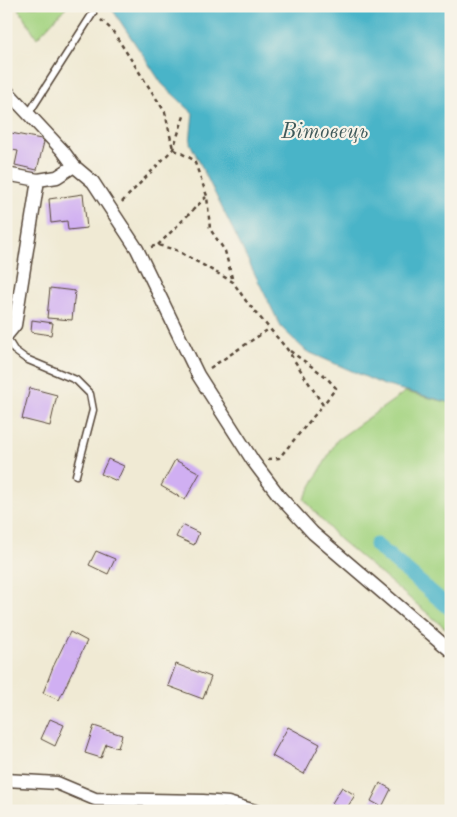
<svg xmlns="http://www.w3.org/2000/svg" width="457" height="817" font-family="'Old Standard TT',serif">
<rect width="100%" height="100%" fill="#f7f3e8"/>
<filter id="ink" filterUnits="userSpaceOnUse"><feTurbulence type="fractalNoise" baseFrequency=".02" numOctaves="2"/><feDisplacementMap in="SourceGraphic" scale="10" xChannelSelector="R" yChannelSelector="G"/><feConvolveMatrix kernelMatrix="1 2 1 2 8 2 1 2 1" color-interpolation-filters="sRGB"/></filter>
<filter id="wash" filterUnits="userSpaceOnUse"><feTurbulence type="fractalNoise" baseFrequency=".0096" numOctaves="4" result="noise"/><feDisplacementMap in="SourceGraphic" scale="20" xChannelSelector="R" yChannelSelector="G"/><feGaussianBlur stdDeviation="1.12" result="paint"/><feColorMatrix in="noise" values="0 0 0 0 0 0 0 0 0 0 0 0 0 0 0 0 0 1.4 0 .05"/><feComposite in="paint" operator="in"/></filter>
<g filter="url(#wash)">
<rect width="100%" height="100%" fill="#f0ead4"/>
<path fill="#a5d482" stroke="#707f50" d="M17,6H67L37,38Z
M405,392L451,403V633L338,538L304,499L337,440Z
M112,806L191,808L189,811H115Z"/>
<path fill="#4ab4c8" stroke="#426f73" d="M110,6H451V403L384,385L306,351L281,327L190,143L193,113L162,84Z"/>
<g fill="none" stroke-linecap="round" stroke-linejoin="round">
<path stroke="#4ab4c8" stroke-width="15" d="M376,545L451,609"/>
</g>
<g id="blocks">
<path fill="#d0aff2" d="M6,132L41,139L44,142L37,170L15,165L18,151L6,149Z
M83,194L87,228L68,230L67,221L51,223L49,199Z
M50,288L75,291L72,320L47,318Z
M32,320L53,323L51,335L31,332Z
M30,388L57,395L50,426L22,419Z
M108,459L124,466L117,481L101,474Z
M175,460L200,473L185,500L161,486Z
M182,525L199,533L194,545L176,537Z
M96,551L115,559L108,574L89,565Z
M70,632L87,641L59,700L43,693L53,667Z
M176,664L211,677L203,699L168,686Z
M50,719L64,725L55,746L41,739Z
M94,726L122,735L118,748L106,744L101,758L85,753Z
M288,727L320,744L304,774L272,756Z
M380,783L391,789L382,807L371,801Z
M342,787L355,795L345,811L332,803Z"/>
</g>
</g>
<g filter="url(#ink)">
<use href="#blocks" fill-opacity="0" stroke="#564739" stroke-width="1"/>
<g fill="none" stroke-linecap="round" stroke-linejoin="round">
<g stroke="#564739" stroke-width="9">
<path id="lane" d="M29,113L93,13
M6,337L14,350L26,359L76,380L90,394L93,410L76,475"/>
</g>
<g stroke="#564739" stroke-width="15">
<path id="street" d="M6,90L63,151L74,166L93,182L137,249L198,375L253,461L280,497L313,533L451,651
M6,174L38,180L57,177L74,166
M6,336L15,325L38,180
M6,780L57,783L95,799L203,801L228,803L255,811"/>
</g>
<path stroke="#564739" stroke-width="2.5" stroke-dasharray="4 4" stroke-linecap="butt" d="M101,20L112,30L165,112L173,149L194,160L207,196L210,229L225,251L233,282
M122,202L173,149L185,113
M158,245L206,197
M151,247L158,245L176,250L233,282L246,301L287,349L323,405L279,458L268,459
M290,351L325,376L336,388L323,405
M210,368L269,329"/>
<use href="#lane" stroke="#fff" stroke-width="6"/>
<use href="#street" stroke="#fff" stroke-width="12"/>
</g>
</g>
<g text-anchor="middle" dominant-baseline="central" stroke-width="4.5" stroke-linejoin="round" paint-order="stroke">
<g font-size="21" font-style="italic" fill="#405a5a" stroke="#f7f3e8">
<text x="325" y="132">Вітовець</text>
</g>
</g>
<rect width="457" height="817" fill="none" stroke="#f7f3e8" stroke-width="25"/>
</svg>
